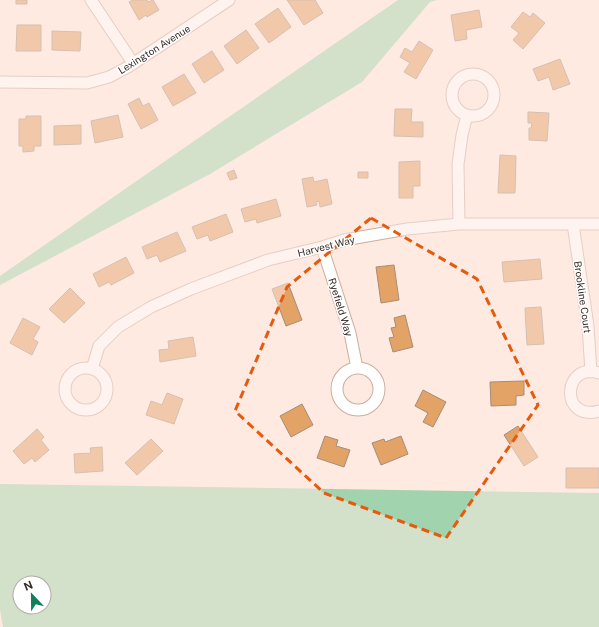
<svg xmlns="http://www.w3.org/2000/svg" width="599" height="627" font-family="'Public Sans',sans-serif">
<rect width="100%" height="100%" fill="#feeae1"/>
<path fill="#a1d4ae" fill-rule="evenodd" d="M398,0H437L430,2L362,82L210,174L0,285V276L171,157Z
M0,484L599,493V627H3L0,610ZM20,583H44V607H20Z"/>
<path fill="#e3a266" stroke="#a58d78" d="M16,0H27V4H16Z
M133,0H147L148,2L153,0L159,10L147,17L146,15L139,20L129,2Z
M287,0H315L323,13L304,25Z
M278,8L291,27L269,43L255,24Z
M479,10L482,27L466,30L467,39L455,41L451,15Z
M523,12L530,17L533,13L545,23L523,49L513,40L519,33L511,27Z
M17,25H41V51H16Z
M246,30L259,48L237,64L224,46Z
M52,31L81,32L80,51L52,50Z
M419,41L433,50L416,79L404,72L410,63L400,57L405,48L412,52Z
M212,51L224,70L204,83L192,64Z
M560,59L570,84L553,90L549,77L538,81L533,69Z
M184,74L196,93L173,106L162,87Z
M139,98L143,106L149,103L158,120L141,129L128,104Z
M395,109H412L411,122H423V137L394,136Z
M528,112L549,113L547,141L529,140V128H531L532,123H528Z
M118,115L123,137L95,143L91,121Z
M26,116H41V146H34V151L23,152V146H19V119H26Z
M81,125V144L54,145V126Z
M500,155L516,156L515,193H498Z
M420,161V186H413V198H399V162Z
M234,170L237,178L230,180L227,173Z
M358,172H368V178H358Z
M313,177L314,182L327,179L332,204L320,207L319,201L316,202L317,205L307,207L302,179Z
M276,199L281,216L257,223L256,219L245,222L241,209Z
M226,214L233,232L210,241L208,235L197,239L192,227Z
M177,232L186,251L160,262L157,255L147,259L142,247Z
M126,257L134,273L111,285L109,282L99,287L93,274Z
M540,259L542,279L504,282L502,262Z
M394,265L399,300L381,303L376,267Z
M288,283L302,320L286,326L272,289Z
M70,288L85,303L64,323L49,309Z
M541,307L544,344L527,345L525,308Z
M405,315L413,347L393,352L389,338L394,337L391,328L396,327L394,318Z
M23,318L40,327L33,339L38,342L32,355L10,343Z
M193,337L196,356L160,362L159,350L169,349L168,341Z
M524,381V395L516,396V405L491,406L490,382Z
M423,390L446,402L433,427L423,422L428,413L415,406Z
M167,393L183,399L174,424L146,415L151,401L162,405Z
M302,404L313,425L291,437L280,416Z
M518,426L538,457L524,466L504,435Z
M37,429L44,437L41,440L49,450L35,462L32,458L24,464L13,451Z
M325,436L338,440L336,446L350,450L344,467L317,458Z
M401,436L408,454L381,465L372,443L384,439L385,442Z
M151,439L163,451L137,475L125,463Z
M102,447L103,471L75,473L74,454L91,453L90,448Z
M566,468H599V488H566Z"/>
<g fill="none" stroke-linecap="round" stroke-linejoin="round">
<g stroke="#ccad9e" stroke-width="13">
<path id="minor" d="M91,0L133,63
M452 95a21 21 0 1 1 42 0a21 21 0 1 1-42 0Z
M0,82L87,83L109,77L128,67L229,0
M459,224L458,164L462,135L467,115
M573,224L588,326L591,372
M322,247L350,333L357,368
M337 389a21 21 0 1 1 42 0a21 21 0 1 1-42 0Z
M65 389a21 21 0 1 1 42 0a21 21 0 1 1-42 0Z
M92,369L99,346L118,327L151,307L191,289L268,260L322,247L344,240L407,229L459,224H599
M599,373C563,361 559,422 599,411"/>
</g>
<use href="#minor" stroke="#fff" stroke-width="11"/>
</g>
<path d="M0 0H599V627H0ZM371,218L477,279L538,405L446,538L324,493L235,411L287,287Z" fill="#feeae1" fill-opacity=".55" fill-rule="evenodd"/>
<path fill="none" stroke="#e8590c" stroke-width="3" stroke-dasharray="8 5" stroke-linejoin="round" d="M371,218L477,279L538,405L446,538L324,493L235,411L287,287Z"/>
<g text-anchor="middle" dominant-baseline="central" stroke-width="3" stroke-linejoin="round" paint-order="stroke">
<g font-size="10" fill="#362a24" stroke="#fff">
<text transform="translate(154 49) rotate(-32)">Lexington Avenue</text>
<text transform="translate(326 246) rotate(-14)">Harvest Way</text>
<text transform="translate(583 297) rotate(82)">Brookline Court</text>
<text transform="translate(341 307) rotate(73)">Ryefield Way</text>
</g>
</g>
<g transform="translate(32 595) rotate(338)"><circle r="19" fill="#ffffff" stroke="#afaaa7"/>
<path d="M0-3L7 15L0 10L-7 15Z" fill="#107f5b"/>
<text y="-6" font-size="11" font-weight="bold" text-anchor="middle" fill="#362a24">N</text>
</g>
</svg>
